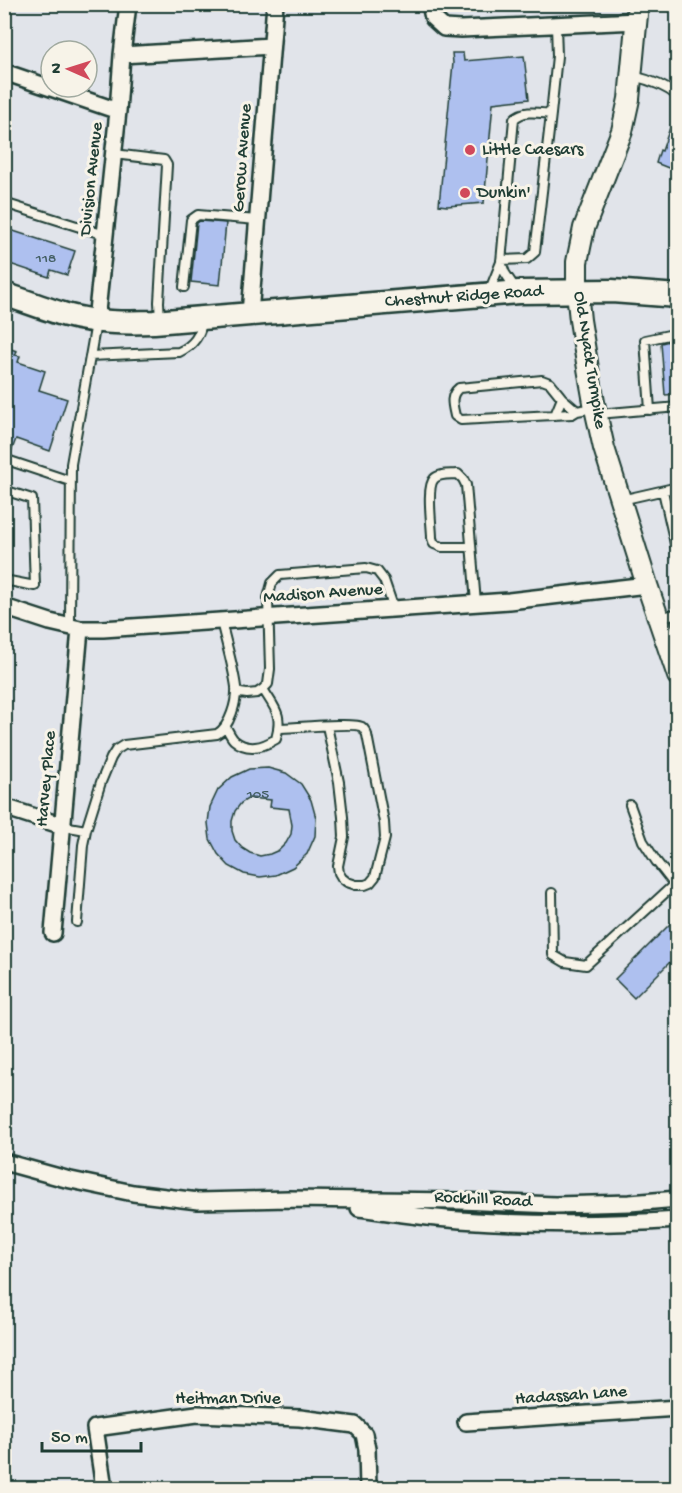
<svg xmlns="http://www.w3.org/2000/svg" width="682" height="1493" font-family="'Gochi Hand',sans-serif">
<rect width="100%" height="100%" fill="#e1e4ea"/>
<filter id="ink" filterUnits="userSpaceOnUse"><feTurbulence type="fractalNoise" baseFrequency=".0167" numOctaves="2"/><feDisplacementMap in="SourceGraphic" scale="12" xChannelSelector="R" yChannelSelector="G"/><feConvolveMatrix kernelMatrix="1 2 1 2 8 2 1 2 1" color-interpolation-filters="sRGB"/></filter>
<g filter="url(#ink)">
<path fill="#aec0ef" stroke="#1f3d34" stroke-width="1.5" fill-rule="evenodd" d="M452,53H463L464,61L524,56L529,99L493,103L484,203L447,206L439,205L453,63Z
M676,110H678V151L671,169L656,163L660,150L662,151Z
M200,221L226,223L220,285L191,282L197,223Z
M4,228L75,251L67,275L51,270L49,277L4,262Z
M678,339V394L665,395L661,343Z
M4,347L17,351L15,355L20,356L18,362L45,371L39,390L67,399L50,451L16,439L10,455L4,453Z
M268,768L286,773L301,784L311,800L316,818L315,836L307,854L293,867L276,875L260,877L244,874L229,866L218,854L210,839L208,823L210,807L218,790L232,777L249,769ZM249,798L271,800L270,807L289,809L292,825L291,834L286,843L279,850L270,854L260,856L250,853L242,848L235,840L232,831V821L235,811L241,803Z
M678,916V954L634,998L615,979Z"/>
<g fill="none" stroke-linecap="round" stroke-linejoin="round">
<g stroke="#1f3d34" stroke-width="12">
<path id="service" d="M633,76C650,80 664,85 678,96
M114,154L164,160L167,165L159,302L160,320
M4,203L105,235
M501,260L527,259L535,252L551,114
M501,262L505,273L515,288
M184,287L191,220L198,215L257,220
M489,292L501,262L514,119C524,109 539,113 551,114L557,56L556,25
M90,356L179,352C192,346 201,336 202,320
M650,410L645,340L678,333
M577,411L562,398L550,383L542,380L459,388C449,396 453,406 455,416L461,420L572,414L577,411L593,408
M598,414L678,407
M555,415L562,398
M4,459L70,481
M4,490L32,499L35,586L4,580
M663,491L678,557
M621,500L678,487
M4,507L8,491
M471,547H442L434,544L432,538C432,525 426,487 434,479C439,473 451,475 458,474L463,479L466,485L476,603
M659,618L678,613
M70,626L71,464L96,323
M236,689L240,693L247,694L257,693L263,689L268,684L270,669L268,598L272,583L280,575L366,568L377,571L384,580L394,609
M226,727C228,731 231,737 234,740C248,752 263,747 276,739C283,714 275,709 263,689
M279,728C291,728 356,722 362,727C363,727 367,734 367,735L384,822L385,838L375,877L370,883L365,885H356L347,882L342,878L339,873L338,866L344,837L343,817L339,782L327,726
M630,805L643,841L656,861L674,884
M63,826L86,830
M552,893L553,955L565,962L586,965L678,881
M77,922L83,845L86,830L101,782L111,758L116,750L124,745L217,734C230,727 237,701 236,687C233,665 226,643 221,621"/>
</g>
<g stroke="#1f3d34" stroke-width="20">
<path id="minor" d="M430,4L433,18L444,28L461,29L638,21
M122,55L271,46
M4,72L118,111
M250,314L275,4
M96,321L118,111L122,55L128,4
M4,607L50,622L80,629H103L509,601L647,585
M4,807L63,826
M53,933L80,629
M4,1162L66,1179L133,1193L198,1201L288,1199L460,1201L555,1205L630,1203L678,1199
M359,1208C393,1213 426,1218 460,1220C532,1225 605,1225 678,1220
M466,1422L678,1408
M104,1488L95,1428L197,1414L300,1418L355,1425L364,1434L367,1449L368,1488"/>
</g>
<g stroke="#1f3d34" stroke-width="24">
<path id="tertiary" d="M638,4L629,99L622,131L584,228L577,262V291L580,320L585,351L595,408L604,448L647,585L678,676"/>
</g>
<g stroke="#1f3d34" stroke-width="27">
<path id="secondary" d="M4,294C25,301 46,309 66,315C95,323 125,323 154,322L519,292L612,291L678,296"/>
</g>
<use href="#service" stroke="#f7f3e8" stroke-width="8"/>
<use href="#minor" stroke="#f7f3e8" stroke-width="15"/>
<use href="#tertiary" stroke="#f7f3e8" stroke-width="20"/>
<use href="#secondary" stroke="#f7f3e8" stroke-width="22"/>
</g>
</g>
<g fill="#d1495b" stroke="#f7f3e8" stroke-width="2">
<circle cx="470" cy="150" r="6"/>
<circle cx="465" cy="193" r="6"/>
</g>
<g text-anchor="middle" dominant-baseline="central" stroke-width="6" stroke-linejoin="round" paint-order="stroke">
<g font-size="15" fill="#435e63">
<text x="46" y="259">118</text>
<text x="258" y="795">105</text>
</g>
<g font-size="18" fill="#1f3d34" stroke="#f7f3e8" text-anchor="start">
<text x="482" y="150">Little Caesars</text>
<text x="477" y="193">Dunkin'</text>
</g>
<g font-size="18" fill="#1f3d34" stroke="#f7f3e8">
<text transform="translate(243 158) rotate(-86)">Gerow Avenue</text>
<text transform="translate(92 179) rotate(-84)">Division Avenue</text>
<text transform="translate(464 297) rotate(-4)">Chestnut Ridge Road</text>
<text transform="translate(589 360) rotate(81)">Old Nyack Turnpike</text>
<text transform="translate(323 594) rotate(-4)">Madison Avenue</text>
<text transform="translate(47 779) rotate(-85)">Harvey Place</text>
<text transform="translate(483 1200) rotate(3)">Rockhill Road</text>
<text transform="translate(571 1396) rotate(-4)">Hadassah Lane</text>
<text x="228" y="1399">Heitman Drive</text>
</g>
</g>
<rect width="682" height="1493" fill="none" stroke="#f7f3e8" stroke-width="24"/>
<rect x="12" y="12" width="658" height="1469" fill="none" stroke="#1f3d34" stroke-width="2" filter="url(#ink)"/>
<g transform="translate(69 69) rotate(273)"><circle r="28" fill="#f7f3e8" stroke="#a1aaa0" stroke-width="1.5"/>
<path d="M0-4.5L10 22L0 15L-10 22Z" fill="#d1495b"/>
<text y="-9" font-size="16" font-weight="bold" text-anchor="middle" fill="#1f3d34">N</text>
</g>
<path d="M42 1442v9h99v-9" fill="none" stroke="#1f3d34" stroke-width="3"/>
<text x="51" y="1442" font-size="18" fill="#1f3d34" stroke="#f7f3e8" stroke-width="4.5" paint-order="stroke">50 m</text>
</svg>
